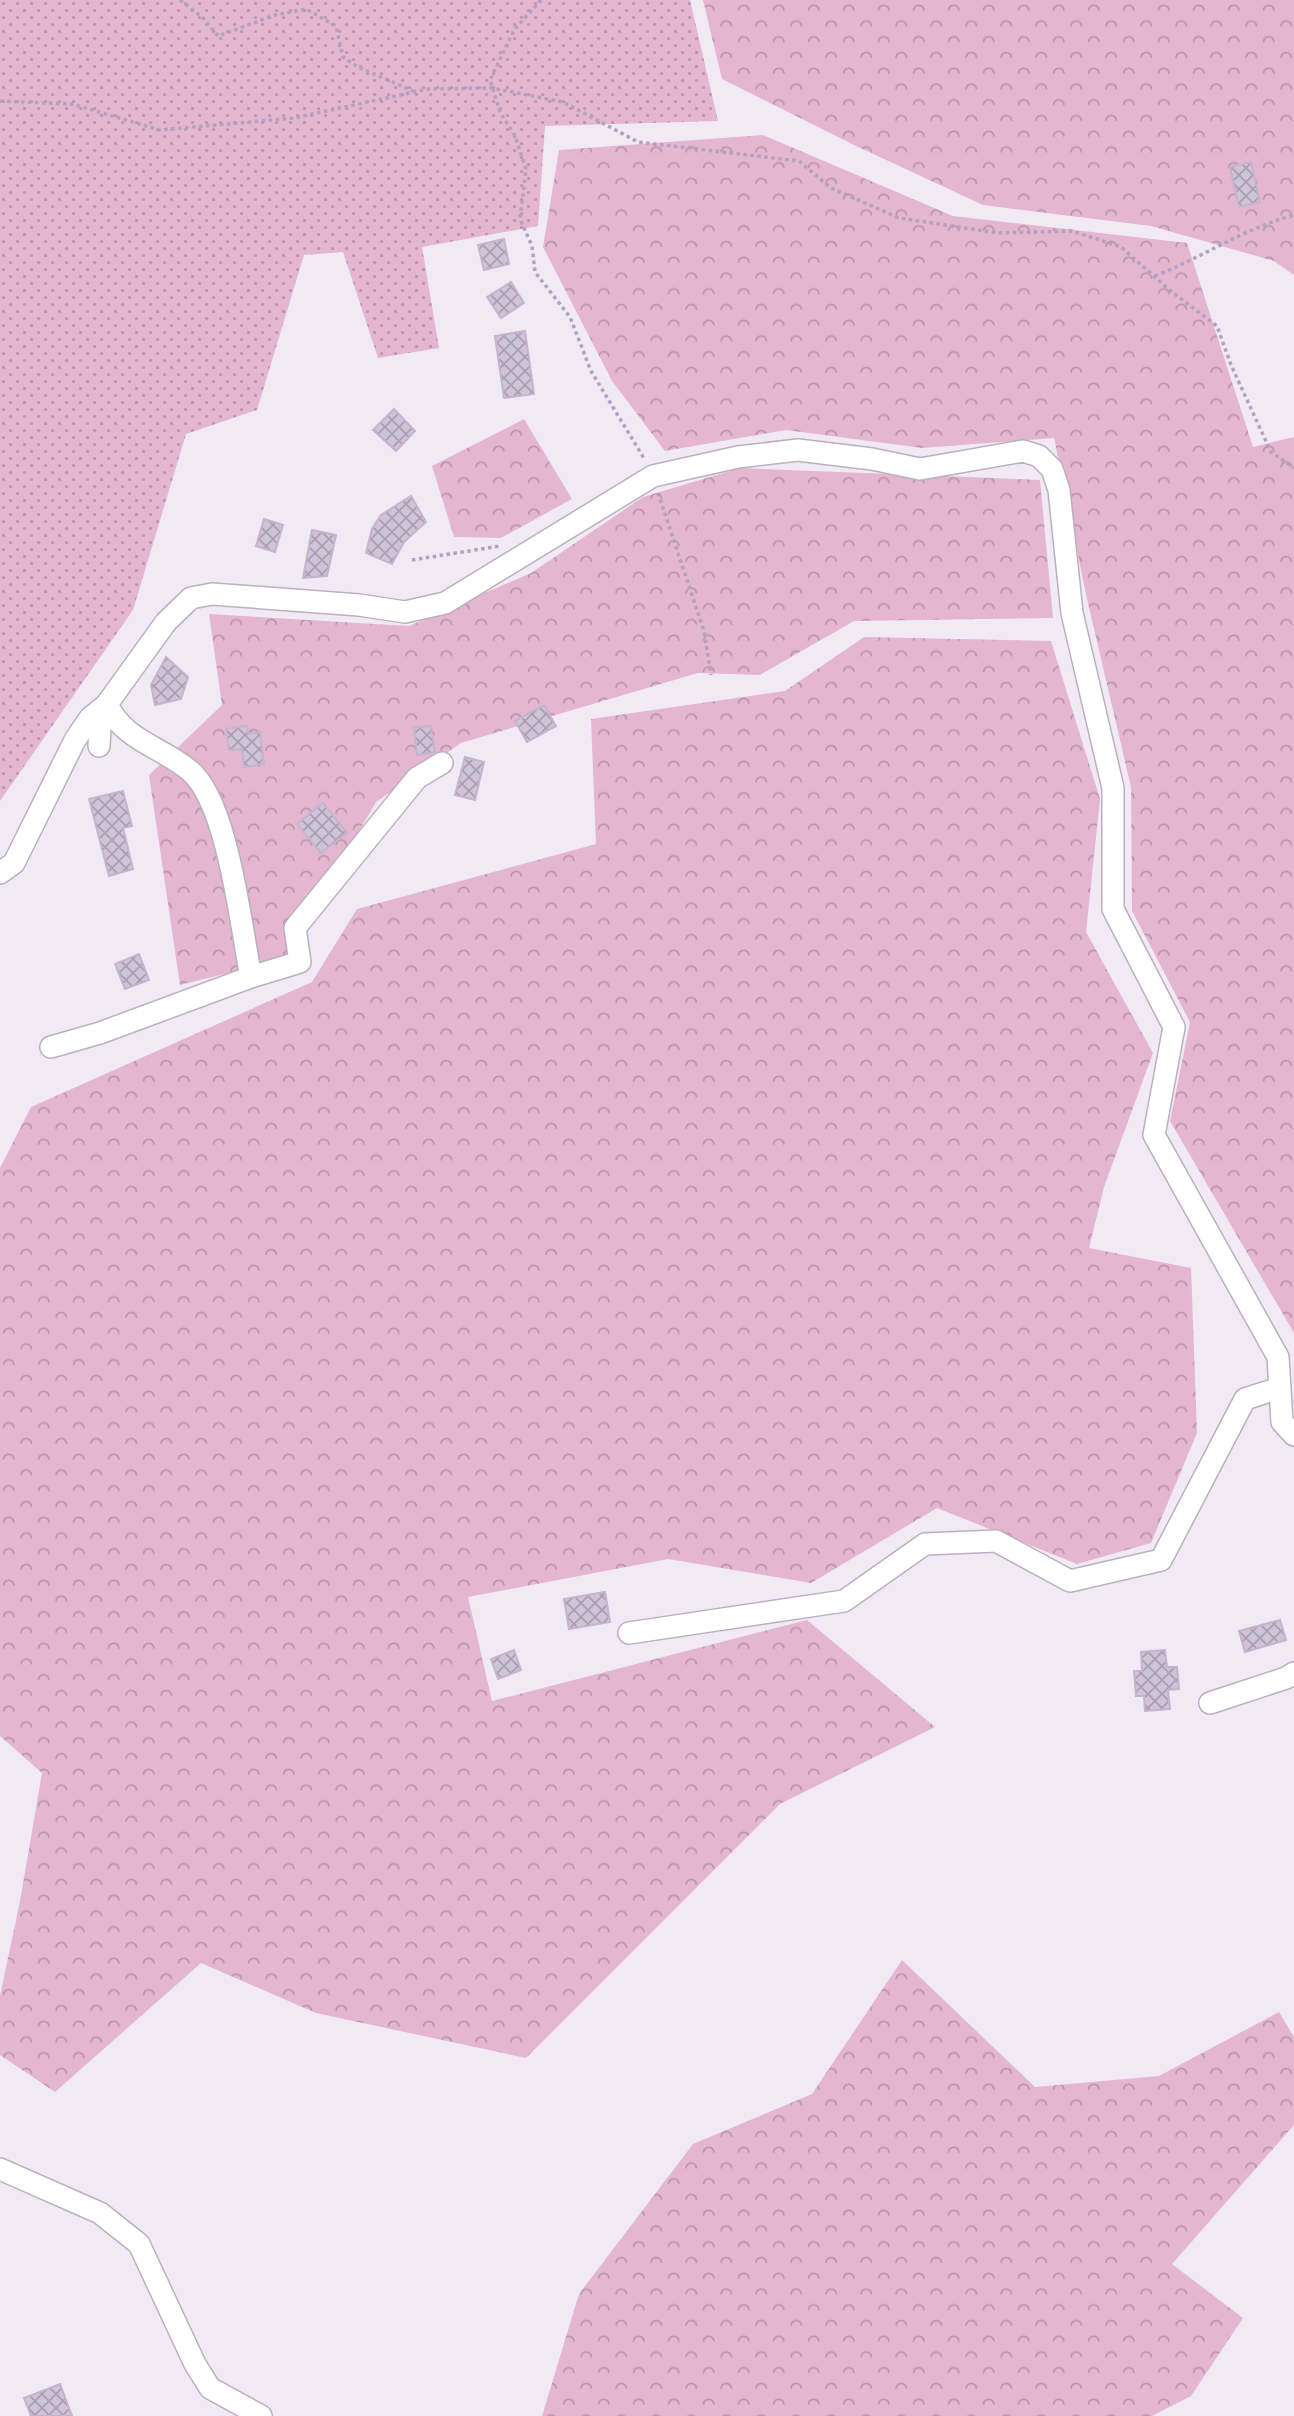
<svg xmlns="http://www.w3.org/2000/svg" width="1294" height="2416" font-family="'DejaVu Sans',sans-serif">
<defs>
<pattern id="grass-dots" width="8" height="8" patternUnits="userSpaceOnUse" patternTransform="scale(1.75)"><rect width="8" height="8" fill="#e4b6d0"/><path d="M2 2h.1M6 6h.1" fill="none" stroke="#ba95ab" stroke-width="1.8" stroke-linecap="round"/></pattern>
<pattern id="forest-crowns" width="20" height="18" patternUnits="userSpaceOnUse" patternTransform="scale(1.75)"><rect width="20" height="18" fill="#e4b6d0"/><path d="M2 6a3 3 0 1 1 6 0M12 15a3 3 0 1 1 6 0" fill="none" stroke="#ba95ab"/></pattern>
<pattern id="building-cross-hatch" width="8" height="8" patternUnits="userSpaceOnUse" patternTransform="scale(1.75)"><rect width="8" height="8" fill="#cfc3d7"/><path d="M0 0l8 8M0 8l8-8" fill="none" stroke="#aa9fb0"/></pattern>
</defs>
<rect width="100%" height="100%" fill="#f1eaf4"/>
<path fill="url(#grass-dots)" d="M0,0H690L718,121L545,126L538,226L422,247L439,348L378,358L343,252L304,255L257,410L186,434L133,610L0,801Z"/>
<path fill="url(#forest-crowns)" d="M703,0H1294V275L1274,261L1151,226L983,205L856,146L722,79Z
M763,135L953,216L1187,243L1253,447L1294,437V1333L1170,1121L1190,1022L1132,911L1131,787L1087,599L1054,438L922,448L786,430L665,451L612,381L543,247L559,150Z
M524,419L572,499L501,538L454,537L432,466Z
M740,468L1040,480L1053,618L854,621L760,675L698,673L461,743L376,802L284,959L180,985L149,775L222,705L209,614L409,626L531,573L643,497Z
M864,637L1051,641L1100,799L1086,932L1153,1053L1104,1187L1089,1248L1191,1268L1197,1433L1151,1543L1077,1564L937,1508L811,1583L668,1559L468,1597L492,1701L807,1620L935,1727L780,1804L526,2058L316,2013L201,1963L55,2092L0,2055V1996L20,1901L42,1773L0,1736V1168L31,1107L312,982L357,909L596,844L591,719L785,691Z
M902,1960L1035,2087L1159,2076L1279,2012L1294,2037V2125L1172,2264L1243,2318L1191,2396L1152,2416H542L579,2294L693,2144L812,2094Z"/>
<path fill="url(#building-cross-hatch)" stroke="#c4b4cf" stroke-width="2" d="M1251,162L1260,202L1239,207L1230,167Z
M504,239L509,264L484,270L478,245Z
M511,282L524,303L501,318L487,297Z
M525,331L534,394L504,398L495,336Z
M394,409L415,431L396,451L373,430Z
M411,496L426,522L404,542L392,564L366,553L372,529L381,515Z
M264,519L283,525L275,552L256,546Z
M312,530L336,535L327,576L303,578Z
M166,657L188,677L181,699L155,705L151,685Z
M544,705L556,726L527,742L515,721Z
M247,726L248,734L260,732L264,764L244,767L242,749L229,750L226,729Z
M431,726L435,752L417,755L414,728Z
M465,757L484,762L475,800L455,795Z
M123,791L132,826L123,828L133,869L109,876L89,799Z
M323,803L347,833L321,853L297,824Z
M139,954L149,980L125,989L115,964Z
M605,1592L610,1622L569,1629L564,1599Z
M1280,1620L1286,1640L1245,1652L1239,1631Z
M514,1650L521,1670L498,1679L491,1659Z
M1165,1650L1167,1667H1177L1179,1689L1168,1690L1170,1709L1145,1711L1144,1696H1136L1134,1671H1142L1141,1652Z
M60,2384L72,2416H31L24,2398Z"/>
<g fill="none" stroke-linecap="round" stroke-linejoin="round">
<g stroke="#bbb0c2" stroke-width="24">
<path id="minor" d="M107,704C124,741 160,746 189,770C228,801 241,928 251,977L300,962L295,928L417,778L442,763
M99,746L100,729L107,704
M0,873L14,863L75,740L90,718L107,704L166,622L191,598L212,594L359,605L405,612L445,603L653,476L738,457L798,450L872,459L920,469L1023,451L1039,456L1052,469L1059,490L1072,613L1113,788V909L1174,1027L1154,1135L1278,1357L1282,1422L1294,1435
M51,1047L100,1033L251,977
M629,1633L844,1601L925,1544L996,1541L1070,1581L1161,1560L1245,1399L1279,1388
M1210,1703L1286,1678L1294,1673
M0,2169L100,2213L139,2244L195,2364L210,2388L261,2416"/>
</g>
<path stroke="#b4a0bf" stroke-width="3.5" stroke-dasharray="3.5 3.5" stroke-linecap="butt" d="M180,0L203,18L218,36L275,15L306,9L336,26L343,57L358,67L413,91
M541,0L514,30L490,80L500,112L515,136L526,169L520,219L532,246L535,272L570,317L591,371L645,460
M0,101L72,104L160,130L294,118L428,89L492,88L563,102L638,142L799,161L831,188L899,218L999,233L1072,231L1121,247L1172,292L1217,326L1231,365L1271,452L1294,468
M1155,276C1203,257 1245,228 1294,215
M658,493L704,631L711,675
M412,560L500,546"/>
<use href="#minor" stroke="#fff" stroke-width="21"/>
</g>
</svg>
